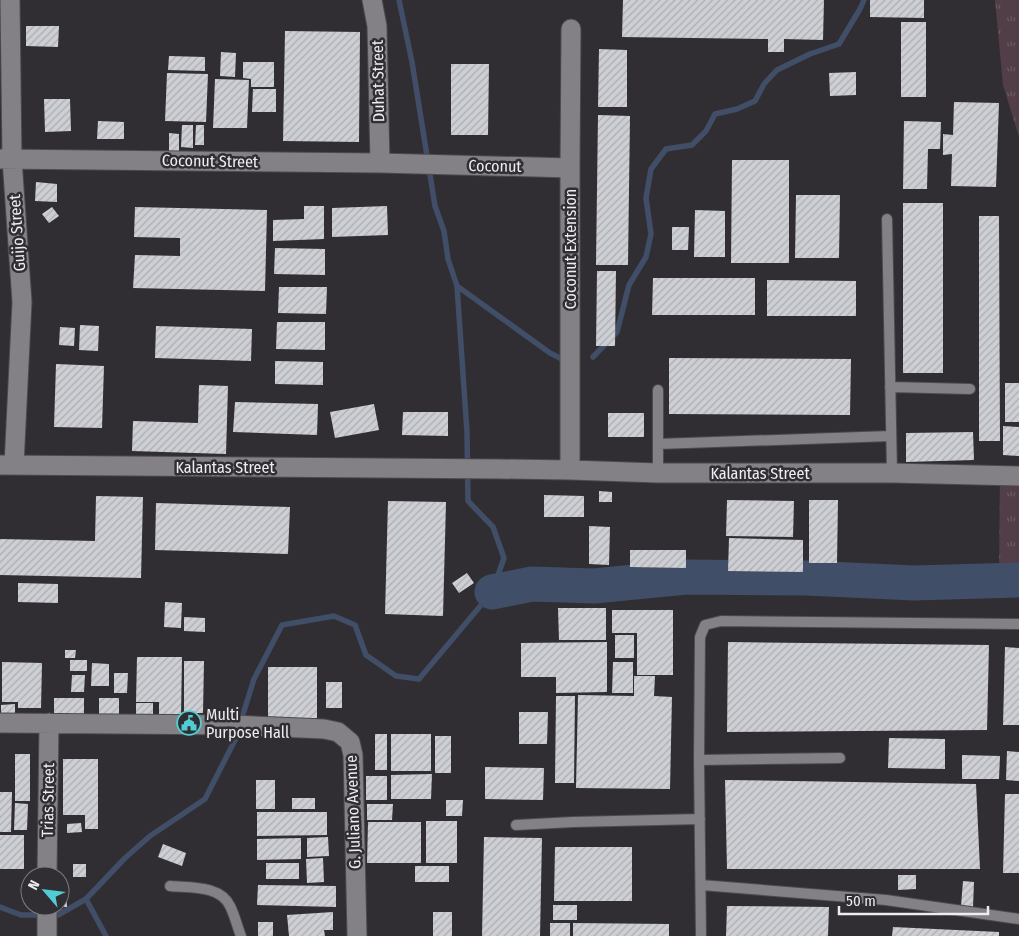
<svg xmlns="http://www.w3.org/2000/svg" width="1019" height="936" font-family="'Fira Sans Condensed',sans-serif">
<defs>
<pattern id="grass-tufts" width="24" height="20" patternUnits="userSpaceOnUse" patternTransform="scale(1.25)"><rect width="24" height="20" fill="#513e46"/><path d="M3 7l-1-3M5 7V3M7 7l1-3M15 17l-1-3M17 17v-4M19 17l1-3" fill="none" stroke="#6a5a61"/></pattern>
<pattern id="building-hatch" width="6" height="6" patternUnits="userSpaceOnUse" patternTransform="scale(1.25)"><rect width="6" height="6" fill="#cecfd4"/><path d="M-1 1l2-2M0 6l6-6M5 7l2-2" fill="none" stroke="#acadb1"/></pattern>
</defs>
<rect width="100%" height="100%" fill="#302e32"/>
<path fill="url(#grass-tufts)" d="M995,0H1019V137L1003,85Z
M1000,472H1019V576H999Z"/>
<g fill="none" stroke-linecap="round" stroke-linejoin="round">
<path stroke="#414e67" stroke-width="5.5" d="M457,286L550,353L562,359
M593,357L617,332L629,285L646,257L651,234L646,198L651,169L666,149L692,145L706,131L715,114L737,109L755,101L764,84L777,70L810,54L839,44L860,9L864,0
M86,899L106,936
M0,907L21,915H58L86,899L125,858L150,836L205,799L235,740L254,679L282,625L334,616L355,625L366,655L396,676L419,679L492,592L504,558L493,527L468,501L467,432L457,286L448,259L444,231L435,206L412,62L399,0"/>
<path stroke="#414e67" stroke-width="35" d="M492,592L532,584L594,586L686,577L806,578L914,583L1019,580"/>
</g>
<path fill="url(#building-hatch)" d="M623,0H824L823,40L784,39V52H768V39L622,37Z
M870,0H924V18L870,17Z
M901,22H926V97H901Z
M26,26H59L58,47L26,46Z
M285,31L360,32L359,142L283,141Z
M599,49L627,50V107H598Z
M221,52L236,53L235,77L220,76Z
M169,56L205,57V71L168,70Z
M243,62H274V87H251V79L243,78Z
M451,64H489L488,135H451Z
M856,72V95L830,96L829,73Z
M167,73L208,74L206,122L165,121Z
M215,79L249,80L247,128H213Z
M253,89H276V112H252Z
M44,99H70L71,131L45,132Z
M954,102L999,103L996,187L951,186L952,154L943,155V134L953,135Z
M598,115L630,116L628,265H596Z
M98,121L124,122V139H97Z
M904,121L941,122L940,149H928L927,189H903Z
M182,125H193V148L181,147Z
M196,125H204V145H195Z
M169,133L179,134V152H169Z
M732,160H789V263H731Z
M36,182L57,184V202L35,201Z
M796,195H840L839,258H795Z
M903,203H943V373H903Z
M304,206H324V239L273,241V220L304,219Z
M387,206L388,235L332,237V208Z
M52,207L59,216L49,223L42,214Z
M135,207L267,210L265,291L133,288L135,255L180,256V238L134,237Z
M695,210L725,211V257H694Z
M979,216H999L1000,441H979Z
M672,227H689L688,250H672Z
M275,248L325,249V275L274,274Z
M597,271H616L615,346H596Z
M653,278H755V315H652Z
M767,280L856,281V316H767Z
M279,287H327L326,314L278,313Z
M277,322H325V350L276,349Z
M80,325L99,326L98,351L79,350Z
M156,326L252,329L251,361L155,358Z
M60,327L75,328L74,346L59,345Z
M669,358L851,359L850,415L669,414Z
M275,361L323,362V385L275,384Z
M56,364L104,366L102,428L54,427Z
M1005,383H1019V422H1005Z
M199,385L228,386L226,454L132,451L133,421L198,423Z
M235,402L318,404L317,435L233,432Z
M374,404L379,430L335,438L330,412Z
M403,412H448V436L402,435Z
M608,413H644V437H608Z
M1003,426L1019,427V456L1003,455Z
M973,432L974,460L906,462V433Z
M599,491L612,492V502H599Z
M544,495L584,496V517H544Z
M96,496L143,497L141,578L0,575V539L95,541Z
M727,500L794,501L793,537L726,536Z
M809,500H838L837,563H809Z
M388,501L446,502L443,616L385,614Z
M156,503L290,507L288,554L155,550Z
M589,526L610,527L609,565L589,564Z
M729,538L803,540V572L728,571Z
M630,550H686V568L630,567Z
M467,573L474,583L459,593L452,583Z
M18,583L58,584V603L18,602Z
M165,602L182,603L181,628L164,627Z
M558,608H606V640H559Z
M612,610H673V675H637V633H612Z
M184,617L205,618V632L184,631Z
M615,635H634V658H615Z
M607,642V692L556,693V677H521V643Z
M728,642L989,645L987,730L727,732Z
M1005,647L1019,648V725H1003Z
M65,650H76L75,658H65Z
M137,657H182L181,715H159V702H136Z
M70,660H87V671H70Z
M184,661H204L203,713H184Z
M2,662L42,663L41,708H18V702H2Z
M613,662H633V693H612Z
M92,663L109,664V686H91Z
M268,667H317V718H268Z
M114,673H128L127,693H114Z
M72,675H85L84,692H71Z
M634,676H655L654,696L672,697L670,789L576,788L578,695L634,696Z
M326,682H342V708H326Z
M556,696H575L574,783H555Z
M54,698H84V718H54Z
M99,698H119V715H99Z
M136,703H153V717H136Z
M15,704V719L1,718V705Z
M519,712H548L547,744H519Z
M375,734H387V770H375Z
M391,734H431V771H391Z
M435,736H451V773H435Z
M889,738L945,739V769L888,768Z
M1007,751L1019,752V781L1006,780Z
M15,754H30V801H15Z
M962,755L1000,756L999,779H962Z
M63,759H98V829H85V815H63Z
M485,767L544,768L543,800L485,799Z
M432,774L431,799H391V775Z
M366,776H387V800H366Z
M256,780H275V809H256Z
M725,780L976,784L980,869H727Z
M0,792H12L11,832H0Z
M1005,794H1019V873H1003Z
M292,798H315V809H292Z
M446,800H463L462,816H446Z
M15,803L28,804L27,830H14Z
M367,804H393L392,820H367Z
M257,812H327V835L257,836Z
M426,821H457V863H426Z
M368,822H421V863H367Z
M81,823L82,832L67,833V824Z
M0,835H24V869H0Z
M328,837L329,856L307,857V838Z
M484,837L542,838L540,936H482Z
M301,838V859L257,860V839Z
M163,844L186,853L182,866L158,857Z
M555,847H632V901H554Z
M323,858L324,882L307,883L306,859Z
M266,863H299V879H266Z
M73,864H86V877H73Z
M415,866H449V882H415Z
M898,875H916V889L898,890Z
M963,881L974,882L973,907L961,906Z
M60,883H66L67,907H60Z
M258,885L336,886V907L257,905Z
M553,905H577V920H553Z
M727,906L829,907L828,936H726Z
M333,912V930H324L325,936H289L287,915Z
M433,912H452V936H433Z
M258,922H273V936H258Z
M550,923H570V936H550Z
M573,923L669,924V936H573Z
M893,927L999,932V936H892Z"/>
<g fill="none" stroke-linecap="round" stroke-linejoin="round">
<g stroke="#4b4a4d" stroke-width="12">
<path id="lane" d="M887,219L892,473
M890,387L970,389
M658,390V473
M658,444L891,436
M699,760L840,758
M516,825L573,822L700,819
M701,885L886,900L1019,919
M170,886C190,888 220,885 230,906C235,916 237,926 241,936
M701,936L699,760L700,637L705,625L721,621L1019,624"/>
</g>
<g stroke="#4b4a4d" stroke-width="21">
<path id="street" d="M10,0L12,159L22,302L14,465
M372,0L377,26L380,163
M0,159L380,163L570,168
M0,465L501,469L570,470L658,473H892L1019,476
M570,470V168L571,29
M0,723L232,725L324,729L338,732L350,742L353,755L357,936
M47,876L49,723
M47,906V936"/>
</g>
<use href="#lane" stroke="#838185" stroke-width="10"/>
<use href="#street" stroke="#838185" stroke-width="19"/>
</g>
<defs>
<g id="civic-ring" transform="scale(1.25)"><circle r="9.5" fill="#302e32" stroke="#51ccd2" stroke-width="1.5"/><path d="M-.6-6.5H3V-4.5H.6V-3L4-1V1h2V6H-6V1h2V-1L-.6-3ZM-1.2 2.5V6h2.4V2.5Z" fill="#51ccd2"/></g>
</defs>
<g fill-rule="evenodd">
<use href="#civic-ring" x="189" y="723"/>
</g>
<g text-anchor="middle" dominant-baseline="central" stroke-width="5" stroke-linejoin="round" paint-order="stroke">
<g font-size="16" fill="#edecef" stroke="#302e32">
<text transform="translate(378 81) rotate(-91)">Duhat Street</text>
<text transform="translate(210 161) rotate(1)">Coconut Street</text>
<text transform="translate(495 166) rotate(1)">Coconut</text>
<text transform="translate(17 233) rotate(-94)">Guijo Street</text>
<text transform="translate(570 249) rotate(-90)">Coconut Extension</text>
<text x="225" y="467">Kalantas Street</text>
<text x="760" y="473">Kalantas Street</text>
<text transform="translate(48 800) rotate(-89)">Trias Street</text>
<text transform="translate(353 812) rotate(-92)">G. Juliano Avenue</text>
</g>
<g font-size="16" fill="#edecef" stroke="#302e32" text-anchor="start">
<text x="206" y="714">Multi<tspan x="206" dy="18">Purpose Hall</tspan></text>
</g>
</g>
<g transform="translate(45 891) rotate(298)"><circle r="24" fill="#302e32" stroke="#7c7a7e"/>
<path d="M0-4L9 19L0 12L-9 19Z" fill="#51ccd2"/>
<text y="-8" font-size="14" font-weight="bold" text-anchor="middle" fill="#edecef">N</text>
</g>
<path d="M839 906v8h149v-8" fill="none" stroke="#edecef" stroke-width="2.5"/>
<text x="846" y="906" font-size="15" fill="#edecef" stroke="#302e32" stroke-width="4" paint-order="stroke">50 m</text>
</svg>
